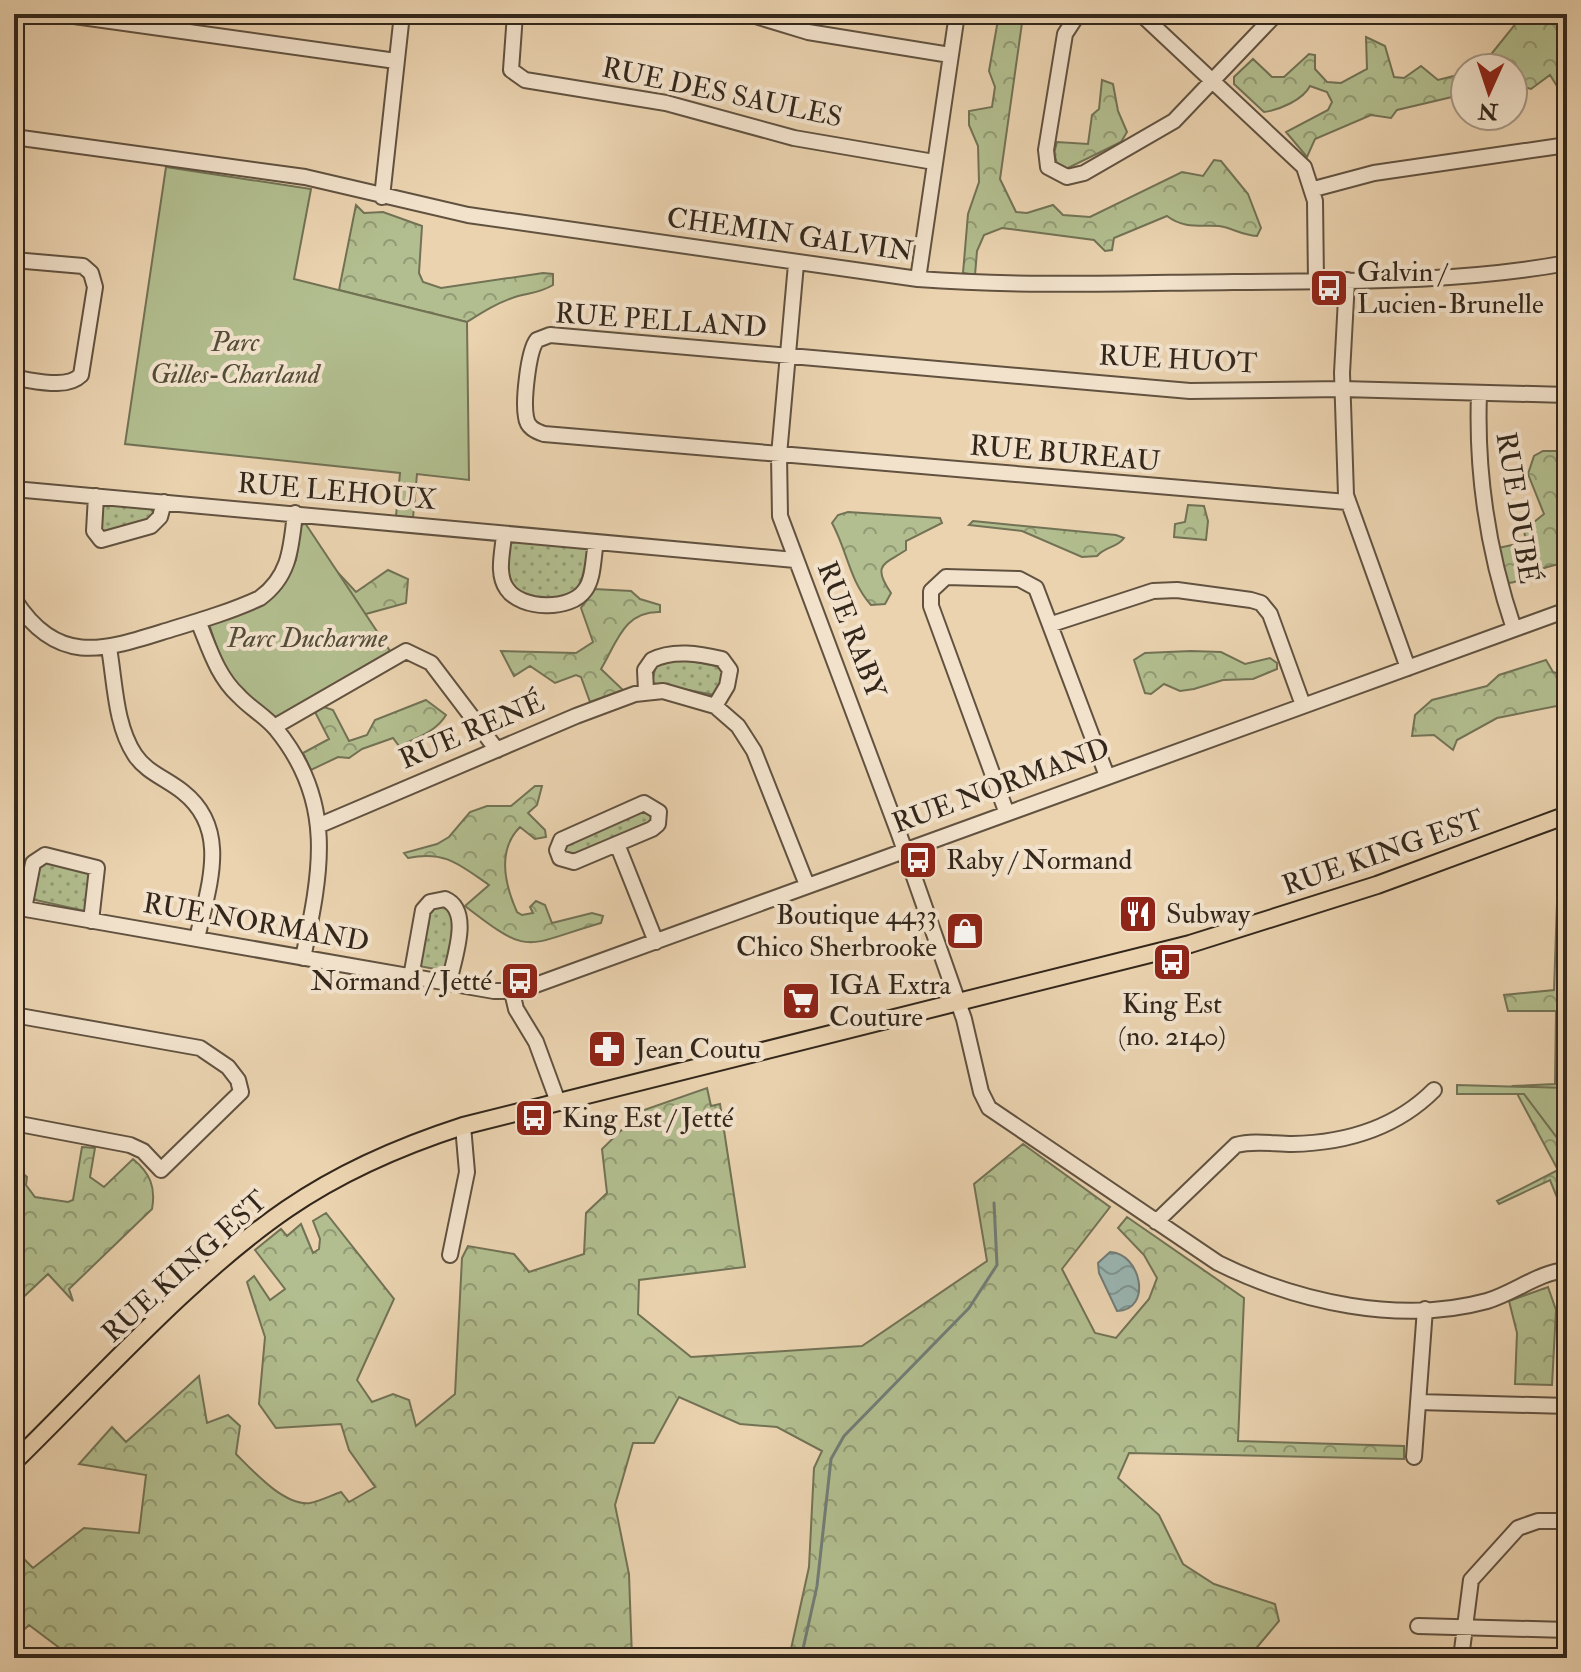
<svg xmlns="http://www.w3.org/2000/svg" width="1581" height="1672" font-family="'IM FELL Double Pica',serif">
<defs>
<pattern id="grass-dots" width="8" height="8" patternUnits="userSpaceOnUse" patternTransform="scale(2)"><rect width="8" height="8" fill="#b2be8f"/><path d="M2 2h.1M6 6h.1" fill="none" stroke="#919a74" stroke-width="1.8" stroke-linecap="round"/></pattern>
<pattern id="forest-crowns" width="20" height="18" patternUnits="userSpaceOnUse" patternTransform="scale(2)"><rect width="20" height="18" fill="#b2be8f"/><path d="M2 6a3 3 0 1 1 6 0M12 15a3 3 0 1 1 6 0" fill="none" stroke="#919a74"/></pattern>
<pattern id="water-waves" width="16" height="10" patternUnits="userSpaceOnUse" patternTransform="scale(2)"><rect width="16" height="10" fill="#9ab6b3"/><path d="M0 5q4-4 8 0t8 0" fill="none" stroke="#7e9491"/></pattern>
</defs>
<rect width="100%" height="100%" fill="#ebd3b0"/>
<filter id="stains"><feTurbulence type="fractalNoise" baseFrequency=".0025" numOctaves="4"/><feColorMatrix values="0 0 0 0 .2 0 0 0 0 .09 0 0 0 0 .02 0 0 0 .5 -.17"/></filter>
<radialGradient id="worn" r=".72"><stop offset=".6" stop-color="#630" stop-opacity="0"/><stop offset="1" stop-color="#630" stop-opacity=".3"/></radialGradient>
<path fill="url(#grass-dots)" stroke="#727255" stroke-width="2" d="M106,504L151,508L155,517L112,535L100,532L101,510Z
M513,540L588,549L587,574L575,594C549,602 531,602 508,585L506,548Z
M681,659L721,667L723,681L714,695L652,683L656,664Z
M646,809H651L654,822L573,857L562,851L564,843Z
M45,860L91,870L85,911L31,899L37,867Z
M442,903L456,918L446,971L419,966L429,909Z"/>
<path fill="url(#forest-crowns)" stroke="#727255" stroke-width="2" d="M999,14H1036L1022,23L1000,179L1016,212L1027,213L1053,205L1063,215L1090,217L1182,172L1203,176L1214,160L1221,161L1248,194L1261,228L1257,236C1241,235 1230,227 1219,226C1200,225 1184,229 1167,216L1114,238L1112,250L1105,251L1094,240L1002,228L984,235L977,251L975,275L963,273L968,214L979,182L978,146L969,125V111L992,107L995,87L989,71Z
M1528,14H1567V102L1550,75L1531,89L1513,84V68H1480L1517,22Z
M1366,37L1385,46L1394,77L1404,78L1421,66L1438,80L1465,73V94L1397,110L1391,118L1371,115L1315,139L1307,157L1286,132L1328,110L1332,102L1327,92L1310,86C1303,100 1279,110 1264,112L1234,84V77L1253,59L1272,77H1284L1309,54L1315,55V69L1327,82L1341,83L1367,69Z
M1102,80L1113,84L1118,111L1127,132L1121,142L1066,169L1058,167L1054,153L1057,142L1088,144L1092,115L1099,109Z
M356,205L364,213L383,212L422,226L419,273L423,282L441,288L543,273L553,274V285C540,293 529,293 515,297C497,303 483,312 467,322L339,290Z
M1543,451H1567V564C1539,563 1524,584 1506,583L1498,548L1526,542L1524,530L1544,514L1528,474L1534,456Z
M1188,505L1204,506L1208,521L1206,540L1174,537L1175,524L1185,522Z
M848,512L940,518L942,523L906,541V550C885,564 871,564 891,593L885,604L871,605C849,580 847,550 832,523L838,515Z
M973,521L1116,535L1124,538C1117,548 1106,546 1097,556L1082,557L1022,531L969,525Z
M327,561L356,592L388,570L408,579L406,603L366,614L359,621L271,597L292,572Z
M594,589L631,591L640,599L660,605V612C624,611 617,642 601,669L623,690L590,702L581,677L576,675L555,683L530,666L514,676L501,651L576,653L593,642L581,608Z
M1191,651L1221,652L1245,664L1270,658L1277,663V669L1253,679L1223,680L1194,689L1180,691L1164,684L1151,694L1145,693L1134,660L1145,653Z
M1546,660L1553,672L1559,674L1567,669V704L1497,718L1457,740L1453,750L1434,735L1412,736L1415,715L1432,700L1487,686L1499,675Z
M426,700L446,715C436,732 416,738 399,746L393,738L362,749L349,758L338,757L311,770L303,753L329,739L315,712L324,707L333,710L349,741L367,735L375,720Z
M535,786H542L537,805L528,813L545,830L546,837L535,839L520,827C497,850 505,885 517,912L522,915L533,913L530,907L536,901L545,905L552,923L592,913L603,916L601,923C524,945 532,958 465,906L489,885C460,865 445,850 408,858L404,853L437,844L449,837L470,812L487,806H511Z
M1557,903L1567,928V1222L1550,1180L1499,1204L1497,1201L1558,1170L1513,1086L1555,1084L1556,1011H1508L1504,995L1554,990Z
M707,1088L711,1106L720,1104L745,1267L639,1280L638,1314L691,1357L862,1346L987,1261L974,1184L1023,1144L1110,1207L1062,1269L1095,1333L1116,1338L1149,1299L1157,1278L1144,1255L1118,1228L1127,1217L1244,1298L1238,1441L1404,1446V1459L1129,1453L1118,1478L1159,1515L1183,1564L1214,1584L1275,1604L1279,1621L1248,1658H789L809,1567L814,1468L822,1451L777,1427L740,1424L679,1397L654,1443H633L615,1505L629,1574L632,1658H83L65,1652L29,1625L14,1639V1549L33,1568L84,1528L139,1533L146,1475L79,1464L112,1427L126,1442L199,1376L207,1423L228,1415L240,1426L236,1454C253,1471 284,1506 310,1503C320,1501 332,1495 341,1492L349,1502L375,1487L349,1450L341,1424L276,1428L259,1404L265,1337L247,1282L254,1276L270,1300L285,1289L255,1250L281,1229L287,1236L301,1224L313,1253L319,1249L320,1239L313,1221L326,1213L394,1299L357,1380L372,1402L393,1394L409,1400L416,1426L455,1394L462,1258L468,1246L514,1254L529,1272L584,1254L586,1213L607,1193L602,1149L641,1111Z
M82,1147L95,1148L90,1177L104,1187L133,1159C150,1173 156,1187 152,1209L69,1289L73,1301L48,1274L14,1306V1166L27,1177L26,1185L35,1197L68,1202L73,1200Z
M1548,1287L1556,1310L1552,1385L1515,1384L1517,1333L1509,1301Z"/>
<path fill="#b2be8f" stroke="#727255" stroke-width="2" d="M166,167L311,189L294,279L467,322L469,480L417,474L413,518L396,516L400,473L125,444Z
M305,523L390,651L274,720L226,675L209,624L279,591L296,560L301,526Z
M1457,1085L1567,1088V1151L1524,1094H1457Z"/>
<path fill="url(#water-waves)" stroke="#717d76" stroke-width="2" d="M1110,1252C1141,1253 1153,1310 1117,1311L1099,1273L1098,1263Z"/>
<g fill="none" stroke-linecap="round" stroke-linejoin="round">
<path stroke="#717d76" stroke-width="3" d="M801,1658L817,1586L831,1459L844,1436L969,1308L997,1265L994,1203"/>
<g stroke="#615240" stroke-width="18">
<path id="minor" d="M60,14L396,61
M515,14L511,70L525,80L666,103L794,138L934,162
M749,14L808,32L950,55
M1078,14L1065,34L1046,150L1048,167L1067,177L1084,173L1174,121L1276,14
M1141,14L1304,167L1315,201L1316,281
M1440,15V14
M14,137L305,177L468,215L918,279C1023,287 1129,283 1234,282C1345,281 1458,283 1567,263
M1314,189L1374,173L1567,145
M382,197L402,14
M14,260L83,266L91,273L95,287L81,375C66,390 34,380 14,378
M796,264L779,455L780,516L899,834L964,1019L981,1092L989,1108L1218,1263C1297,1302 1400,1325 1487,1301C1514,1293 1539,1272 1567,1270
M918,279L957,14
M1347,280L1342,373L1346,495L1408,668
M1479,394C1476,474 1488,552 1514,629
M14,489L795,560
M96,496L94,531L101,540L151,526L160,517L164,502
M1347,502L544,434C535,431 527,427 526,417C523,402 528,351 537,340L550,335L1190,391L1342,389L1567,395
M504,534C503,551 496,574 507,589C521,610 571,611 585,590C594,578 593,557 596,542
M14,599C59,669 107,649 172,629C202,620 232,611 260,598C290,576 291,548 295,513
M198,621C209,647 217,676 239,696C250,708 265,716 276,729C336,802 321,872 303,958
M1052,624L1153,591L1177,590L1251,600L1261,603L1270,614L1303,705
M109,648C115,682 115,725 135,755C146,772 167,779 183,792C231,830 208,887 197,939
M646,691L645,670L652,660C673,649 700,654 722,659L730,670L727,686L715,706
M274,727L406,651L431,663L497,750
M644,803L659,812L658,824L652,829L574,862L560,858L557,850L561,840Z
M1006,811L931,606V591L946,577L1019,579L1036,588L1107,776
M320,825L576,716L635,694L663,691L715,706L738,726L754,751L807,885
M617,844L656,942
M14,907L494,991H519L1567,610
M24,909L33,863L45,855L97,868L91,921
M411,977L423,910L430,902L445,899C473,911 453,960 449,983
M512,992L516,1009L536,1042L558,1102
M14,1015L200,1048L228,1067L238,1080L241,1092L161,1170L143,1151L130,1145L14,1123
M1156,1222L1236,1145C1254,1140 1274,1144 1292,1144C1345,1143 1396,1128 1434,1090
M450,1255L467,1172L463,1126
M1418,1402L1567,1406
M1414,1457L1425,1309
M1418,1626L1567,1630
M1461,1658L1471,1580L1518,1528L1538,1521H1567"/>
</g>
<g stroke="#33271b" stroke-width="20">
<path id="major" d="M14,1462C98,1380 191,1275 287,1209C341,1172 401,1146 463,1126L1190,944L1377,885L1567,815"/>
</g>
<use href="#minor" stroke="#f2e2cc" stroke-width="14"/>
<use href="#major" stroke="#ebd3b0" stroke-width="16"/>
</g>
<defs>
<g id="bus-square" transform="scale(2)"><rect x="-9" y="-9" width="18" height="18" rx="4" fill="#8f2418" stroke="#f2e2cc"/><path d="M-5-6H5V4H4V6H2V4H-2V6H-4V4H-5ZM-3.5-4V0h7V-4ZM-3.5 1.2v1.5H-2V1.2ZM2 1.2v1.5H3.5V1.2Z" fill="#fff"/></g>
<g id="restaurant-square" transform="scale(2)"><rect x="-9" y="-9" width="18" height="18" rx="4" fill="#8f2418" stroke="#f2e2cc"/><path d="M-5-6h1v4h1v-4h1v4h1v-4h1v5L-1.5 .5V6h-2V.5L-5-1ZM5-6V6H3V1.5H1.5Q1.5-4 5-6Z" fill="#fff"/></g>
<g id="shop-square" transform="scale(2)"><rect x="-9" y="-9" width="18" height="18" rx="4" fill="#8f2418" stroke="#f2e2cc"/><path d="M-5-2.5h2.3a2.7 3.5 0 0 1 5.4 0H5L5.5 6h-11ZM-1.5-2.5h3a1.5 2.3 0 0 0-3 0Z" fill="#fff"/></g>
<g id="supermarket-square" transform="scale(2)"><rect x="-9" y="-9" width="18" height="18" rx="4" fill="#8f2418" stroke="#f2e2cc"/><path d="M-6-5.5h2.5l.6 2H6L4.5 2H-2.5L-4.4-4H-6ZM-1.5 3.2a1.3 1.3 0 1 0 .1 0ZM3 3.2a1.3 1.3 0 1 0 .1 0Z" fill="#fff"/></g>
<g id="pharmacy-square" transform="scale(2)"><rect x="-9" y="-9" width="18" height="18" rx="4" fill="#8f2418" stroke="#f2e2cc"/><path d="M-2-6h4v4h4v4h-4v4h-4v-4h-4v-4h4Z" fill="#fff"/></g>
</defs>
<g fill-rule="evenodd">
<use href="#bus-square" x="1329" y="288"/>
<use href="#bus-square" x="918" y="860"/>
<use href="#restaurant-square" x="1138" y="914"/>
<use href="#shop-square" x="965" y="931"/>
<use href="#bus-square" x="1172" y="962"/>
<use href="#bus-square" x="520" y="981"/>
<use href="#supermarket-square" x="801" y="1001"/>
<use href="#pharmacy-square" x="607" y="1049"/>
<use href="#bus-square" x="534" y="1118"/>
</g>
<g text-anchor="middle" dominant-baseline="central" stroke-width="8" stroke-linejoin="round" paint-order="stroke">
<g font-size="28" fill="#33271b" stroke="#f2e2cc">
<text transform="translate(722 93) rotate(12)">RUE DES SAULES</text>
<text transform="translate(790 235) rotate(8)">CHEMIN GALVIN</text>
<text transform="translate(661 321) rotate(4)">RUE PELLAND</text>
<text transform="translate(1178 360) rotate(3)">RUE HUOT</text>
<text transform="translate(1065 454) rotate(5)">RUE BUREAU</text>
<text transform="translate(337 492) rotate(5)">RUE LEHOUX</text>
<text transform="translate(1517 508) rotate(81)">RUE DUBÉ</text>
<text transform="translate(851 630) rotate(69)">RUE RABY</text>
<text transform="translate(472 731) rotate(-23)">RUE RENÉ</text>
<text transform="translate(1001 786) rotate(-20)">RUE NORMAND</text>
<text transform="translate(1383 853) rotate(-19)">RUE KING EST</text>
<text transform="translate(256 923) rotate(10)">RUE NORMAND</text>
<text transform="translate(185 1267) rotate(-42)">RUE KING EST</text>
</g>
<g font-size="28" fill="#33271b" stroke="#f2e2cc" text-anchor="start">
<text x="1357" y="272">Galvin /<tspan x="1357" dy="32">Lucien-Brunelle</tspan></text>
<text x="946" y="860">Raby / Normand</text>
<text x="1166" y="914">Subway</text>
<text x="937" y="915" text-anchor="end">Boutique 4433<tspan x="937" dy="32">Chico Sherbrooke</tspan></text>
<text x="492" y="981" text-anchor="end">Normand / Jetté</text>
<text x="829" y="985">IGA Extra<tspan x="829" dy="32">Couture</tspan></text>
<text x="1172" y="1004" text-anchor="middle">King Est<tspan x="1172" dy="32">(no. 2140)</tspan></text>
<text x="635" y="1049">Jean Coutu</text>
<text x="562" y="1118">King Est / Jetté</text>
</g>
<g font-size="28" font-style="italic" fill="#534d38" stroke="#f2e2cc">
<text x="235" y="342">Parc<tspan x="235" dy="32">Gilles-Charland</tspan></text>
<text x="307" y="638">Parc Ducharme</text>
</g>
</g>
<rect width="1581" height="1672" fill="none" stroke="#ebd3b0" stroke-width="48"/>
<rect x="16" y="16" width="1549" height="1640" fill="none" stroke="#33271b" stroke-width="4"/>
<rect x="24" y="24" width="1533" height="1624" fill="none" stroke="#33271b" stroke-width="2"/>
<g transform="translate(1489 92) rotate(183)"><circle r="38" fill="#f2e2cc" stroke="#a69785" stroke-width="2"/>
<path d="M0-6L14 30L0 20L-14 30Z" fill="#8f2418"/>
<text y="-12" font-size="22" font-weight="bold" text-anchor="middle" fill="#33271b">N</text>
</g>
<rect width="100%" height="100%" filter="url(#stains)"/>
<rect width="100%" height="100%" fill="url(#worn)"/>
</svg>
